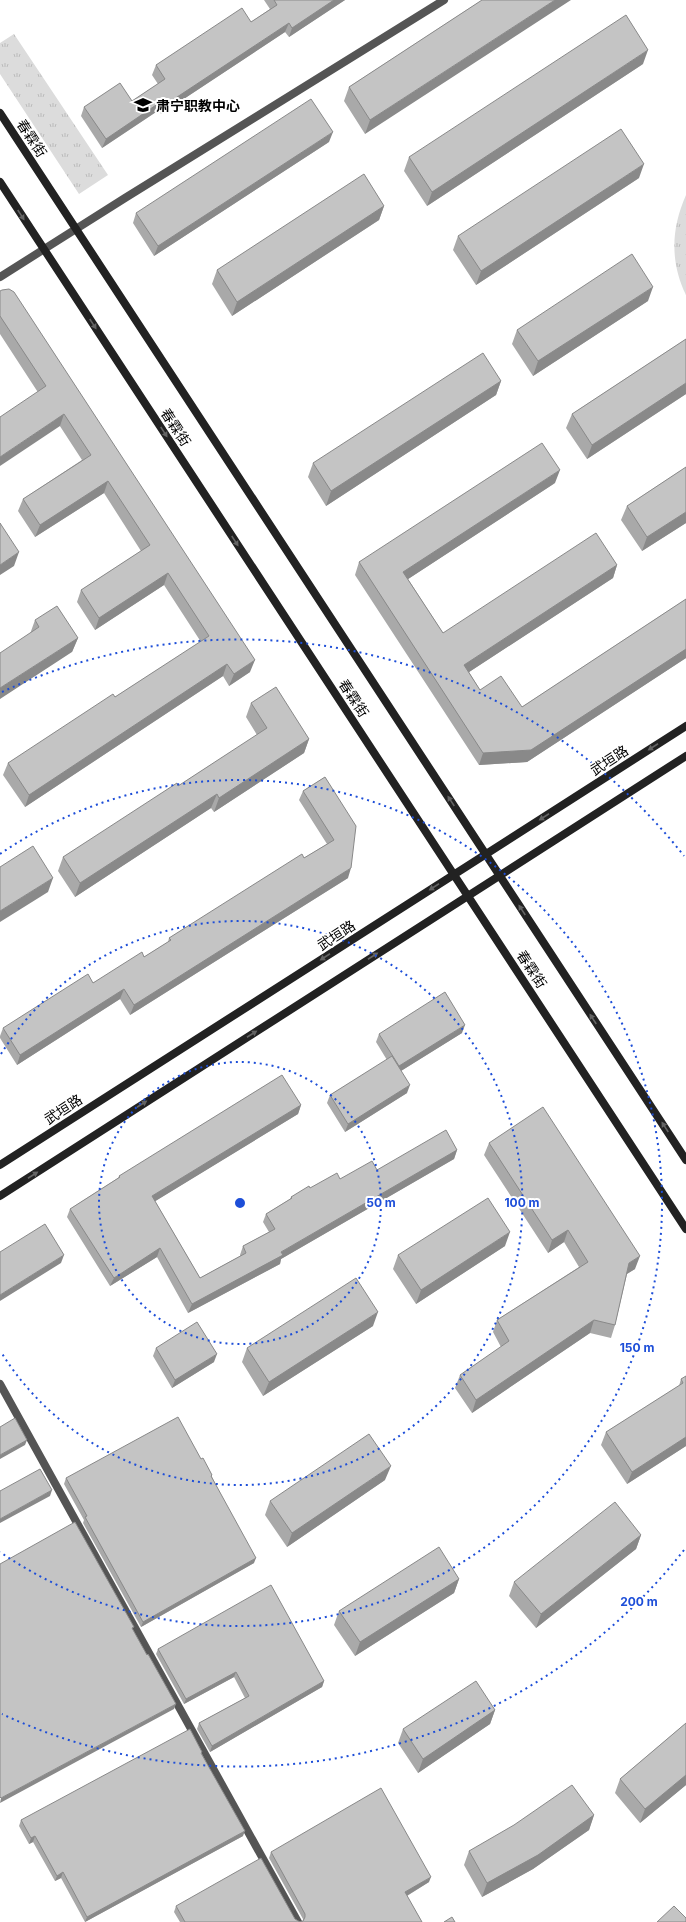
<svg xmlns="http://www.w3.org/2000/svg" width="686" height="1922" font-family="Inter,'Noto Sans SC',sans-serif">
<defs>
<pattern id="grass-tufts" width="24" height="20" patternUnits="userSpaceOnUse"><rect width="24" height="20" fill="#dcdcdc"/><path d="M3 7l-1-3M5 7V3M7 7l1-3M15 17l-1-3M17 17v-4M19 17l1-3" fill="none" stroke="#bbb"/></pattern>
</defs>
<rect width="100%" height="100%" fill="#fff"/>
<path fill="url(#grass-tufts)" d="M14,34L108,175L79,194L0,74V43Z
M686,195V295C670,262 671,229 686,195Z"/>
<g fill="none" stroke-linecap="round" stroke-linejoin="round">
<path stroke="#555" stroke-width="8" d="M0,1384L298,1922"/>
<path stroke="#555" stroke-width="8" d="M0,277L125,198L444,0"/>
<path stroke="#222" stroke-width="8" d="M0,113L686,1160
M0,182L686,1229
M0,1165L686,726
M0,1196L686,756"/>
</g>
<path fill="#a9a9a9" d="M264,0H345L289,37L285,32L161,114L159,110L102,148L81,116L84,107L132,101L158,84L152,75L156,65L251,22L270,9Z
M482,0L365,134L344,101L349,87Z
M643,64L427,206L404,171L409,157Z
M329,142L154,256L133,223L136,213Z
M639,178L476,285L453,250L458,236Z
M384,206L379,220L232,316L212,284L217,270Z
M0,291L250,672L229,686L223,676L25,807L3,775L8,763L115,697L201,642L164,585L95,630L77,602L81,590L141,551L104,493L35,537L18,511L23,499L82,460L0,334Z
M648,301L533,376L512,344L517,330Z
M686,339V394L587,459L566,428L572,414Z
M501,381L496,395L326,506L308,477L313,463Z
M686,467V523L642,551L621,520L627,506Z
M555,483L408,579L443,633L617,565L613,578L469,672L480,690L522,707L686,599V658L527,762L479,765L355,575L359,562Z
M35,620L78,638L72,652L30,634Z
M251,703L309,739L304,753L214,812L211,808L75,897L58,871L63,857L178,786L257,735L246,717Z
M325,777L348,878L130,1015L120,999L17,1065L0,1038V1036L3,1028L144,957L168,942L169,938L304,858L327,844L299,800L303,791Z
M462,1033L401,1071L407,1093L345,1132L327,1103L330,1095L387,1060L376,1042L379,1034Z
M301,1105L298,1114L155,1201L200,1278L240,1256V1255L243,1246L269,1232L263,1222L266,1214L290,1199L291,1197L310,1188L340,1179L457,1150L454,1159L281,1259L280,1264L188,1313L157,1257L110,1286L67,1217L70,1209L118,1178L119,1176Z
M489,1143L635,1269L627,1274L615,1325L611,1338L590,1333L472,1413L455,1388L460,1375L501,1347L493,1332L497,1320L579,1267L564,1242L548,1253L484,1155Z
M505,1246L416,1304L393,1269L398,1255Z
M373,1326L263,1396L242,1362L247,1348Z
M156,1348L214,1362L172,1388L153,1356Z
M686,1376V1446L627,1484L601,1445L606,1432L679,1386L681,1379Z
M201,1459L212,1475V1477L254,1563L141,1627L83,1523L84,1520L64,1484L66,1478Z
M385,1480L287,1547L265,1515L270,1501Z
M641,1535L636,1549L536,1628L509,1596L514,1582Z
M459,1579L454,1593L355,1656L334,1625L339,1611Z
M158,1649L324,1681L322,1687L210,1752L197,1729L199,1723L245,1698L234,1677L184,1704L156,1654Z
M495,1710L490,1724L418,1773L398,1743L403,1729Z
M686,1723V1785L640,1823L615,1793L620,1779Z
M202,1752V1754L243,1836L85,1922L61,1878L55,1881L33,1842L29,1844L19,1826L21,1820Z
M594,1815L589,1830L533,1869L482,1897L464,1865L469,1851Z
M271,1852L429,1882L407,1896L422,1922H180L174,1912L176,1906L295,1919L300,1922L303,1921V1919L269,1858Z"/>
<path fill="#898989" d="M334,0H345L289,37L292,28Z
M555,0H571L365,134L370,120Z
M289,23L285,32L161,114L165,105Z
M648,50L643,64L427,206L432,192Z
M162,101L159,110L102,148L106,139Z
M333,132L329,142L154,256L158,246Z
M644,164L639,178L476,285L481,271Z
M384,206L379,220L232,316L237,302Z
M653,287L648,301L533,376L538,361Z
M501,381L496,395L326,506L331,491Z
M686,383V394L587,459L592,445Z
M64,414L60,426L0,466V457Z
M560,470L555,483L399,585L403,572Z
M108,481L104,493L35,537L40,525Z
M686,512V523L642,551L647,537Z
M19,552L14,566L0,575V565Z
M617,565L613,578L460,678L464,665Z
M168,573L164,585L95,630L99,618Z
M78,638L72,652L0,699V688Z
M686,649V658L527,762L479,765L483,753Z
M255,660L250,672L229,686L234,674Z
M227,664L223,676L25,807L29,795Z
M309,739L304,753L214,812L219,798Z
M217,794L211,808L75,897L80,883Z
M351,868L348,878L130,1015L134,1005Z
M53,878L48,892L0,922V911Z
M124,989L120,999L17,1065L20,1055Z
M465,1025L462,1033L396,1074L399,1066Z
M410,1085L407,1093L345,1132L348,1124Z
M301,1105L298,1114L149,1205L152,1196Z
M457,1150L454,1159L281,1259L280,1264L188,1313L192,1304Z
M568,1230L564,1242L548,1253L552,1240Z
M510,1232L505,1246L416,1304L421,1290Z
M160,1248L157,1257L110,1286L114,1278Z
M64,1255L61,1263L0,1301V1295Z
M640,1256L635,1269L625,1275L629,1263Z
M378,1312L373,1326L263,1396L269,1382Z
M594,1320L590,1333L472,1413L476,1400Z
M217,1354L214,1362L172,1388L175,1380Z
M686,1437V1446L627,1484L632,1472Z
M27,1440L25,1445L0,1459V1455Z
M391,1466L385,1480L287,1547L292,1533Z
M52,1490L50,1496L0,1523V1519Z
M641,1535L636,1549L536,1628L541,1614Z
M256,1558L254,1563L141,1627L143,1622Z
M459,1579L454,1593L355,1656L360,1642Z
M236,1672L234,1677L184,1704L186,1699Z
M324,1681L322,1687L210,1752L212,1746Z
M176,1704L174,1709L0,1803L1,1798Z
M495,1710L490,1724L418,1773L423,1759Z
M686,1775V1785L640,1823L645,1809Z
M594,1815L589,1830L533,1869L482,1897L487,1883Z
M245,1831L243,1836L85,1922L87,1917Z
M35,1836L33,1842L29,1844L31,1838Z
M63,1872L61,1878L55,1881L57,1876Z
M431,1877L429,1882L403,1898L405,1892Z"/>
<path fill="#c4c4c4" stroke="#898989" d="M274,0H334L292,28L289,23L165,105L162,101L106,139L84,107L120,83L132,101L165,79L156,65L242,8L251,22L277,5Z
M482,0H555L370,120L349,87Z
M626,15L648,50L432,192L409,157Z
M311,99L333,132L158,246L136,213Z
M621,129L644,164L481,271L458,236Z
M364,174L384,206L237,302L217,270Z
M632,254L653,287L538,361L517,330Z
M9,289L14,292L255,660L234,674L227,664L29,795L8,763L113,694L115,697L209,636L168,573L99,618L81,590L150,545L108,481L40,525L23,499L91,455L64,414L0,457V417L46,386L0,316V291L2,290Z
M686,339V383L592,445L572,414Z
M483,353L501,381L331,491L313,463Z
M542,443L560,470L403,572L443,633L596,533L617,565L464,665L480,690L501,676L522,707L686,599V649L531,750L483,753L359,562Z
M686,467V512L647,537L627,506Z
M0,523L19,552L0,565Z
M57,606L78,638L0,688V653L39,627L35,620Z
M276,687L309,739L219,798L217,794L80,883L63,857L177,783L178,786L267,728L251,703Z
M325,777L356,826L351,868L134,1005L124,989L20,1055L3,1028L88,974L93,983L142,952L144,957L171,940L169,938L302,854L304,858L334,840L303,791Z
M33,846L53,878L0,911V867Z
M445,992L465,1025L399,1066L379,1034Z
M392,1056L410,1085L348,1124L330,1095Z
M282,1075L301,1105L152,1196L200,1278L246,1253L243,1246L275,1229L266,1214L292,1198L291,1197L309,1186L310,1188L337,1173L340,1179L372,1161L377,1170L446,1130L457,1150L281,1252L283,1255L192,1304L160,1248L114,1278L70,1209L120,1177L119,1176Z
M543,1107L640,1256L629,1263L615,1325L594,1320L476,1400L460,1375L509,1341L497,1320L588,1262L568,1230L552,1240L489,1143Z
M488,1198L510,1232L421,1290L398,1255Z
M45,1224L64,1255L0,1295V1252Z
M356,1278L378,1312L269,1382L247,1348Z
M197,1322L217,1354L175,1380L156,1348Z
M686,1376V1437L632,1472L606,1432L683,1383L681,1379Z
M178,1417L201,1459L203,1458L212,1475L211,1476L256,1558L143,1622L85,1517L87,1516L66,1478Z
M15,1418L27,1440L0,1455V1427Z
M369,1434L391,1466L292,1533L270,1501Z
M40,1469L52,1490L0,1519V1491Z
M615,1502L641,1535L541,1614L514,1582Z
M75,1522L134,1627L132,1628L147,1655L148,1654L176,1704L1,1798L0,1797V1564Z
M439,1547L459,1579L360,1642L339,1611Z
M271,1585L324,1681L212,1746L199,1723L249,1696L236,1672L186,1699L158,1649Z
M476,1681L495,1710L423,1759L403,1729Z
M686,1723V1775L645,1809L620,1779Z
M190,1729L202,1752L201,1753L245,1831L87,1917L63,1872L57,1876L35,1836L31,1838L21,1820Z
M572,1785L594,1815L538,1855L487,1883L469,1851L514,1825Z
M381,1788L431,1877L405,1892L422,1922H185L176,1906L261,1858L295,1919L300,1922L303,1921L305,1917V1914L271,1852Z
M674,1906L686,1918V1922H657Z
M452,1917L455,1922H444Z"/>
<defs><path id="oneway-solid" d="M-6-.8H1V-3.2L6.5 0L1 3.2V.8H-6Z"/></defs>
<g fill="#646464">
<use href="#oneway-solid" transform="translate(21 215) rotate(57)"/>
<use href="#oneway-solid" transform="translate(93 324) rotate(57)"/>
<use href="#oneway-solid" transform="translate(164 432) rotate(57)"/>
<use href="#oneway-solid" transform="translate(235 541) rotate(57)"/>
<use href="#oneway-solid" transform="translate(653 747) rotate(147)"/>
<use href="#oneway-solid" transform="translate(451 801) rotate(-123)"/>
<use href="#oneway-solid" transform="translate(544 817) rotate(147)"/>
<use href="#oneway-solid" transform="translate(434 887) rotate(147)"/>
<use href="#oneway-solid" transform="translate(522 910) rotate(-123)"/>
<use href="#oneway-solid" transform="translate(373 956) rotate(-33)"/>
<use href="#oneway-solid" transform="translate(325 957) rotate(147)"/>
<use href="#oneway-solid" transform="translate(593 1019) rotate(-123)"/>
<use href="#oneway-solid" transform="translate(252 1034) rotate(-33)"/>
<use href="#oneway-solid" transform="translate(142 1104) rotate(-33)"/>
<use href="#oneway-solid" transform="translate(665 1127) rotate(-123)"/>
<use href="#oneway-solid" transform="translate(33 1175) rotate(-33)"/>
</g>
<g fill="none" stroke="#1d4ed8" stroke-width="2" stroke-dasharray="2 4">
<circle cx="240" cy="1203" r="141"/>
<path d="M1 1054A282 282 0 1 1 1 1352"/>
<path d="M0 854A423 423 0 1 1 0 1552"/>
<path d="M684 1550A564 564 0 0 1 2 1714M2 692A564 564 0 0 1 684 856"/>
</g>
<defs>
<g id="school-bare" transform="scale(1.38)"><path d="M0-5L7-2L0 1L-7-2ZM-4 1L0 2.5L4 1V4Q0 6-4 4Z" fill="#000" stroke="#fff" stroke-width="2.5" paint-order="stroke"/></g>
</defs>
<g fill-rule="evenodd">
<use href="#school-bare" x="143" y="105"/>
</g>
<g text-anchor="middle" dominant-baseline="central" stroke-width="4" stroke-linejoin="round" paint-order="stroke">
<g font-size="14" font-weight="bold" fill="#000" stroke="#fff" text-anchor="start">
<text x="156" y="105">肃宁职教中心</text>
</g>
<g font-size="14" fill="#000" stroke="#fff">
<text transform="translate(32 138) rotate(57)">春霖街</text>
<text transform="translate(176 427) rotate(57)">春霖街</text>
<text transform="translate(354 698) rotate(57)">春霖街</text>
<text transform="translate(609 760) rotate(-33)">武垣路</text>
<text transform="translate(336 935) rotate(-33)">武垣路</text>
<text transform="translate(532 969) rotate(57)">春霖街</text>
<text transform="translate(63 1109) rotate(-33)">武垣路</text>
</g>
</g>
<circle cx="240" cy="1203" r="6" fill="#1d4ed8" stroke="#fff" stroke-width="2"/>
<g font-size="12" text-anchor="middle" font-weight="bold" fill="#1d4ed8" stroke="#fff" stroke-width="4" stroke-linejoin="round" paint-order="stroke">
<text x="381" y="1207">50 m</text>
<text x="522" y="1207">100 m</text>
<text x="637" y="1352">150 m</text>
<text x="639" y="1606">200 m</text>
</g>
</svg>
